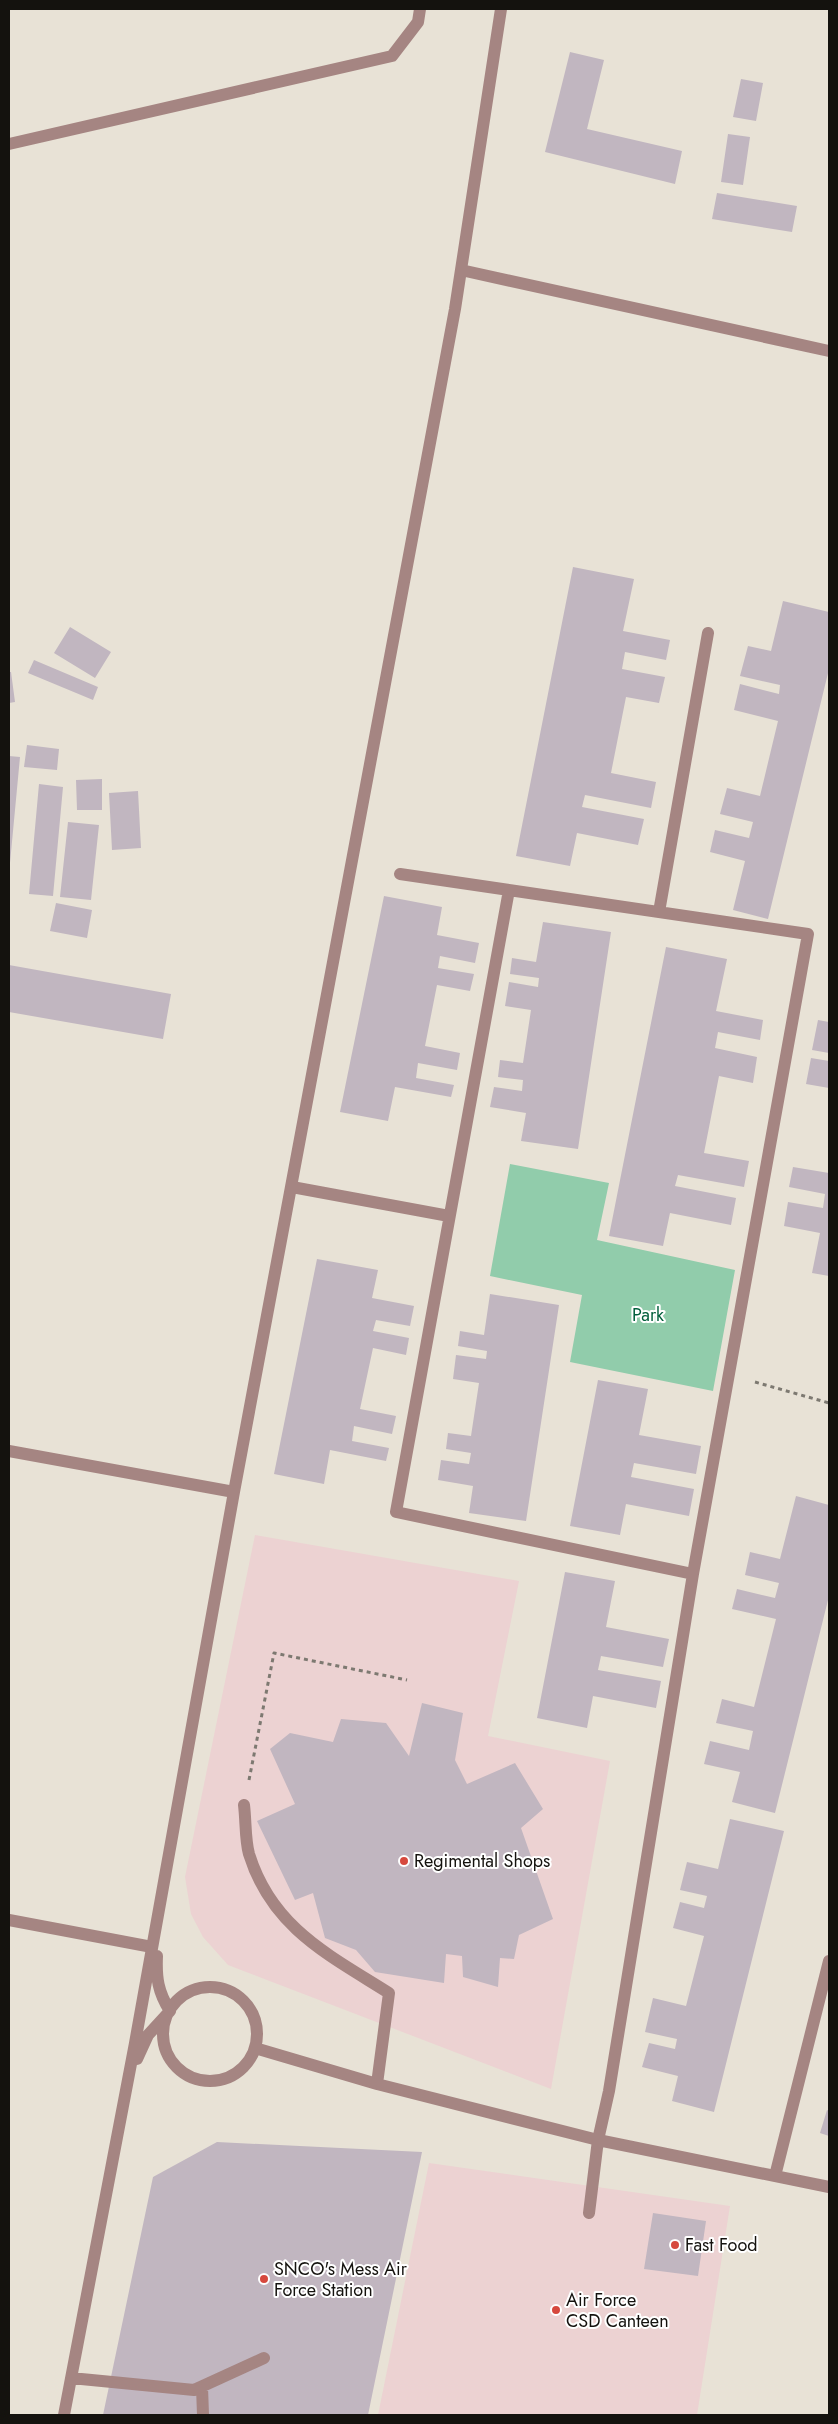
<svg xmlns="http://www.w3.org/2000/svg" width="838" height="2424" font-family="Jost,sans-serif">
<rect width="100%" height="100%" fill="#e8e2d6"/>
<path fill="#ecd2d2" d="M255,1535L519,1581L488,1736L610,1761L551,2089L228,1965L203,1937L191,1914L185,1877Z
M429,2163L730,2206L697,2415H378Z"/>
<path fill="#91ccab" d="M510,1164L609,1183L597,1240L735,1270L713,1391L570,1362L582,1295L490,1276Z"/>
<path fill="#c1b6c0" d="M570,52L604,60L587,129L682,151L675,184L545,152Z
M741,79L763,83L756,121L733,117Z
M728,134L750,137L743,185L721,182Z
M717,193L797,206L792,232L712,219Z
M573,567L634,579L623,631L670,640L666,660L625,652L622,669L665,677L659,703L626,697L611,773L656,782L651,808L585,795L582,807L644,819L638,845L577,833L570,866L516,856Z
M783,601L829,612V669L768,919L733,910L745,861L710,852L715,830L749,838L753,822L720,814L727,788L760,796L778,721L734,710L740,684L779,694L780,685L740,676L748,646L771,651Z
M70,627L111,652L95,678L54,653Z
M34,660L98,687L93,700L28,673Z
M9,672H11L15,702L9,703Z
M27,745L59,749L57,770L24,767Z
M9,756L20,757L10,863H9Z
M102,779V810H77L76,780Z
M39,784L63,787L53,896L29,894Z
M138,791L141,848L112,850L109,793Z
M68,822L99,825L91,900L60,897Z
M384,896L442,907L437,935L479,943L475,963L440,956L438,968L474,974L470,991L437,985L425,1046L460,1053L457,1070L418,1063L416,1078L454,1085L451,1097L395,1087L388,1121L340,1112Z
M56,903L92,910L87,938L50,931Z
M543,922L611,932L578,1149L521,1141L526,1113L490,1107L494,1087L522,1091L523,1080L498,1077L500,1060L523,1063L531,1010L505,1006L509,982L538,987L539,978L510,974L512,958L536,962Z
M666,947L727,959L716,1011L763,1020L760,1040L718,1032L715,1048L757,1057L753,1083L719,1076L704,1153L749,1161L744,1187L678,1175L675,1186L736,1198L731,1225L670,1213L663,1246L609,1236Z
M9,965L171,994L163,1039L9,1012Z
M818,1020L829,1022V1053L812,1050Z
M811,1058L829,1061V1088L806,1084Z
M793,1167L829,1173V1276L812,1273L820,1233L784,1226L788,1202L823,1208L825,1194L789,1187Z
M317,1259L378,1270L372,1298L414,1306L410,1326L376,1320L373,1331L409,1338L406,1355L373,1348L360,1409L396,1416L392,1434L354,1426L352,1441L389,1448L386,1461L330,1450L324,1484L274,1474Z
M490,1294L559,1305L526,1521L469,1513L473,1486L438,1480L441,1460L469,1464L471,1453L446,1449L448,1433L471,1436L479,1383L453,1379L456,1355L486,1359L487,1351L458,1346L460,1331L484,1335Z
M598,1380L648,1389L639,1435L701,1446L696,1474L634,1463L631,1477L694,1489L689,1516L626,1504L620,1535L570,1526Z
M796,1496L829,1505V1596L775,1813L732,1802L740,1772L704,1764L710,1741L749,1750L753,1731L716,1723L722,1699L754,1707L776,1619L732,1609L737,1589L775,1598L779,1583L745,1575L750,1552L780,1559Z
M565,1572L615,1581L606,1627L669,1639L663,1667L601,1656L598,1670L661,1681L656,1708L593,1696L587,1728L537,1718Z
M422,1703L463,1713L455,1760L467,1784L515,1763L543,1809L521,1828L553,1919L519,1935L514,1959L500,1958L498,1987L463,1977L462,1956L446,1954L444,1983L375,1972L356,1950L325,1938L313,1893L295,1900L257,1821L295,1804L270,1749L290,1733L333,1742L341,1719L386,1723L409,1756Z
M730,1819L784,1831L714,2112L672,2101L678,2076L642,2067L649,2043L675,2049L677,2039L645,2032L653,1998L686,2006L704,1936L673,1928L680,1902L704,1908L707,1896L680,1890L687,1862L718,1869Z
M827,2110L829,2111V2136L820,2133Z
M217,2142L422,2152L368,2415H103L153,2177Z
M653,2213L706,2221L698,2276L644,2269Z"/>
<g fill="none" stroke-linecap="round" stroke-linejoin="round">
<path stroke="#7d7971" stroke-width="3" stroke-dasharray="4 4" stroke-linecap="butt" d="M755,1382L829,1403
M249,1780L274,1653L407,1680"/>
<path stroke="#a58582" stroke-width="12" d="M9,144L392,56L418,22L420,9
M461,270L829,351
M400,874L808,934L693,1574L609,2091L598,2140L589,2213
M509,890L396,1512L693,1574
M659,912L708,633
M292,1187L449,1216
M9,1451L234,1492
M244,1805C246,1821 245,1840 249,1854C272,1928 329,1955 389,1993L377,2084
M9,1920L152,1947
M163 2034a47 47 0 1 1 94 0a47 47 0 1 1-94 0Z
M255,2048L377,2084L598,2140L829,2187
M137,2059L148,2035L170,2011C158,1992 156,1978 157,1956
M775,2176L829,1961
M71,2378L194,2390L264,2358
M202,2387L203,2415
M64,2415L135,2043L234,1492L455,309L501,9"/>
</g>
<g fill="#d6483d" stroke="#fff" stroke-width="2">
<circle cx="404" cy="1861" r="5"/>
<circle cx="675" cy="2245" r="5"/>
<circle cx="264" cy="2279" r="5"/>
<circle cx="556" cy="2310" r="5"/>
</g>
<g text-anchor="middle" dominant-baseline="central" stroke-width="4" stroke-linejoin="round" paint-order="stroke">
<g font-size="18" fill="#015e3b" stroke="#fff">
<text x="648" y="1315">Park</text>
</g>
<g font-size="18" fill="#14120e" stroke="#fff" text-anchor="start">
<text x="414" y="1861">Regimental Shops</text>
<text x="685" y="2245">Fast Food</text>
<text x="274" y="2269">SNCO's Mess Air<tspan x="274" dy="21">Force Station</tspan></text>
<text x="566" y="2300">Air Force<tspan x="566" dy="21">CSD Canteen</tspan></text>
</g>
</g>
<rect width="838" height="2424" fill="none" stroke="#14120e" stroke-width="20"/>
</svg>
